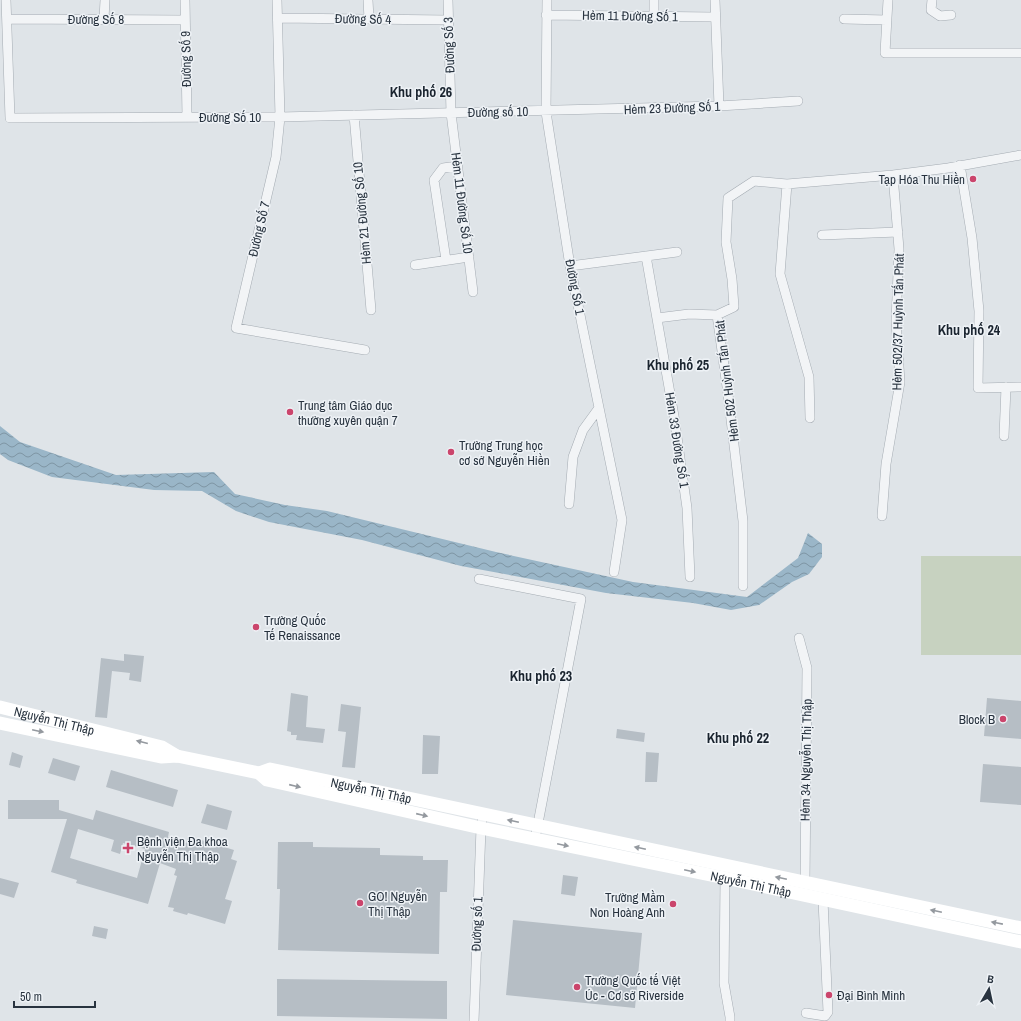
<svg xmlns="http://www.w3.org/2000/svg" width="1021" height="1021" font-family="'Archivo Narrow',sans-serif">
<defs>
<pattern id="water-waves" width="16" height="10" patternUnits="userSpaceOnUse"><rect width="16" height="10" fill="#9ab6c8"/><path d="M0 5q4-4 8 0t8 0" fill="none" stroke="#7e95a4"/></pattern>
</defs>
<rect width="100%" height="100%" fill="#dfe4e8"/>
<path fill="#c7d2c0" d="M921,556H1021V655H921Z"/>
<path fill="url(#water-waves)" d="M0,426L20,442L116,475L214,472L235,494L285,505L327,511L496,552L633,582L747,597L798,558L808,533L822,544V557L809,574L792,582L759,605L731,610L693,603L606,593L461,566L362,540L269,522L236,511L202,491L154,490L52,477L8,460L0,454Z"/>
<path fill="#b6bec5" fill-rule="evenodd" d="M124,654L144,656L141,682L129,680L130,673L112,671L107,718L95,717L101,658L124,661Z
M291,693L308,696L306,727L325,729L323,743L296,740L297,735H291V732L287,731Z
M987,698L1021,701V739L984,736Z
M341,704L361,707L355,768L342,767L346,732L338,731Z
M617,729L645,733L644,742L616,738Z
M423,735L440,736L438,774H422Z
M12,752L23,756L20,768L9,765Z
M646,752L659,753L657,782H645Z
M53,758L80,766L75,781L48,773Z
M983,764L1021,767V805L980,802Z
M111,770L178,790L173,807L106,787Z
M8,800H59V810L93,820L96,810L169,832L168,837L186,843L188,836L234,850L231,859L237,861L225,899L232,901L225,924L188,913L187,915L173,911L174,908L168,907L177,876L174,875L176,869L160,863L148,904L76,883L77,880L51,872L67,819H8ZM78,829L114,840L111,851L120,854L123,843L145,849L137,878L70,858Z
M207,804L232,811L227,830L201,823Z
M278,842H313V847L380,848V855L423,856V860H448L447,892H440L439,954L278,950L280,889H277Z
M563,875L578,877L575,896L561,894Z
M0,878L19,883L14,898L0,894Z
M513,920L642,933L635,1008L506,995Z
M94,926L108,929L106,939L92,936Z
M277,979L447,981V1019L277,1016Z"/>
<g fill="none" stroke-linecap="round" stroke-linejoin="round">
<g stroke="#a4abb2" stroke-width="10">
<path id="street" d="M6,0L10,118L280,117L719,106L798,101
M185,0L187,117
M277,0L280,117L276,157L236,328L365,350
M368,0L369,19
M448,0L451,113L473,292
M547,0L546,112L570,266L622,520L614,572
M654,0V16
M715,0L719,106
M888,0L885,53H1021
M932,0L931,10L940,16L951,15
M546,15L714,17
M278,18L448,20
M7,19L185,20
M104,19L105,0
M844,19L887,20
M354,115L371,310
M960,165L972,238L979,311L978,388L1021,387
M787,184L780,274L809,377L810,418
M822,235L898,232
M646,256L674,416L687,508L690,577
M446,260L434,180L443,168L457,166
M415,265L469,257
M570,266L677,252
M657,318L689,314L717,315
M1004,436L1006,387
M569,504L573,457L583,430L599,408
M882,516L886,464L900,382L896,321L899,249L893,175
M479,579L581,599L535,839
M743,586V521L728,394L717,315L734,307L732,279L726,242L728,198L754,181L787,184L893,175L948,168L1021,155
M799,638L807,668L805,883
M725,878L724,983L730,1017V1021
M806,1013L825,1016L828,1012L823,900
M474,1021L481,828L483,814"/>
</g>
<use href="#street" stroke="#f2f4f6" stroke-width="9"/>
<g stroke="#fff" stroke-width="13">
<path id="s1" d="M0,707L162,747L177,756"/>
<path id="s2" d="M0,723L161,757L177,756L259,773L267,780L481,828L725,878L1021,942"/>
<path id="s3" d="M259,773L270,769L333,782L1021,928"/>
</g>
</g>
<defs><path id="oneway-solid" d="M-6-.8H1V-3.2L6.5 0L1 3.2V.8H-6Z"/></defs>
<g fill="#94999f">
<use href="#oneway-solid" transform="translate(38 731) rotate(12)"/>
<use href="#oneway-solid" transform="translate(142 742) rotate(-166)"/>
<use href="#oneway-solid" transform="translate(295 786) rotate(13)"/>
<use href="#oneway-solid" transform="translate(422 815) rotate(13)"/>
<use href="#oneway-solid" transform="translate(513 821) rotate(-168)"/>
<use href="#oneway-solid" transform="translate(563 845) rotate(12)"/>
<use href="#oneway-solid" transform="translate(640 848) rotate(-168)"/>
<use href="#oneway-solid" transform="translate(690 871) rotate(12)"/>
<use href="#oneway-solid" transform="translate(781 878) rotate(-168)"/>
<use href="#oneway-solid" transform="translate(936 911) rotate(-168)"/>
<use href="#oneway-solid" transform="translate(997 923) rotate(-169)"/>
</g>
<g fill="#cb456c" stroke="#eef2f6" stroke-width="1.5">
<circle cx="973" cy="179" r="4"/>
<circle cx="290" cy="412" r="4"/>
<circle cx="451" cy="452" r="4"/>
<circle cx="256" cy="627" r="4"/>
<circle cx="1003" cy="719" r="4"/>
<path d="M126 842h4v4h4v4h-4v4h-4v-4h-4v-4h4z"/>
<circle cx="360" cy="903" r="4"/>
<circle cx="673" cy="904" r="4"/>
<circle cx="577" cy="987" r="4"/>
<circle cx="829" cy="995" r="4"/>
</g>
<g text-anchor="middle" dominant-baseline="central" stroke-width="3" stroke-linejoin="round" paint-order="stroke">
<g font-size="13" fill="#28333f" stroke="#eef2f6">
<text transform="translate(630 16) rotate(1)">Hẻm 11 Đường Số 1</text>
<text x="96" y="19">Đường Số 8</text>
<text transform="translate(363 19) rotate(1)">Đường Số 4</text>
<text transform="translate(449 45) rotate(-92)">Đường Số 3</text>
<text transform="translate(186 59) rotate(-91)">Đường Số 9</text>
<text transform="translate(672 108) rotate(-2)">Hẻm 23 Đường Số 1</text>
<text transform="translate(498 112) rotate(-1)">Đường số 10</text>
<text x="230" y="117">Đường Số 10</text>
<text transform="translate(462 203) rotate(83)">Hẻm 11 Đường Số 10</text>
<text transform="translate(362 213) rotate(-95)">Hẻm 21 Đường Số 10</text>
<text transform="translate(259 229) rotate(-77)">Đường Số 7</text>
<text transform="translate(575 287) rotate(79)">Đường Số 1</text>
<text transform="translate(898 322) rotate(-89)">Hẻm 502/37 Huỳnh Tấn Phát</text>
<text transform="translate(727 381) rotate(-97)">Hẻm 502 Huỳnh Tấn Phát</text>
<text transform="translate(677 440) rotate(81)">Hẻm 33 Đường Số 1</text>
<text stroke="none"><textPath href="#s1" startOffset="56">Nguyễn Thị Thập</textPath></text>
<text transform="translate(806 760) rotate(-89)">Hẻm 34 Nguyễn Thị Thập</text>
<text stroke="none"><textPath href="#s3" startOffset="115">Nguyễn Thị Thập</textPath></text>
<text stroke="none"><textPath href="#s2" startOffset="770">Nguyễn Thị Thập</textPath></text>
<text transform="translate(477 924) rotate(-88)">Đường số 1</text>
</g>
<g font-size="13" fill="#28333f" stroke="#eef2f6" text-anchor="start">
<text x="965" y="179" text-anchor="end">Tạp Hóa Thu Hiền</text>
<text x="298" y="405">Trung tâm Giáo dục<tspan x="298" dy="15">thường xuyên quận 7</tspan></text>
<text x="459" y="445">Trường Trung học<tspan x="459" dy="15">cơ sở Nguyễn Hiền</tspan></text>
<text x="264" y="620">Trường Quốc<tspan x="264" dy="15">Tế Renaissance</tspan></text>
<text x="995" y="719" text-anchor="end">Block B</text>
<text x="137" y="841">Bệnh viện Đa khoa<tspan x="137" dy="15">Nguyễn Thị Thập</tspan></text>
<text x="368" y="896">GO! Nguyễn<tspan x="368" dy="15">Thị Thập</tspan></text>
<text x="665" y="897" text-anchor="end">Trường Mầm<tspan x="665" dy="15">Non Hoàng Anh</tspan></text>
<text x="585" y="980">Trường Quốc tế Việt<tspan x="585" dy="15">Úc - Cơ sở Riverside</tspan></text>
<text x="837" y="995">Đại Bình Minh</text>
</g>
<g font-size="14" font-weight="bold" fill="#1a242f" stroke="#eef2f6">
<text x="421" y="92">Khu phố 26</text>
<text x="969" y="330">Khu phố 24</text>
<text x="678" y="365">Khu phố 25</text>
<text x="541" y="676">Khu phố 23</text>
<text x="738" y="738">Khu phố 22</text>
</g>
</g>
<g transform="translate(989 989) rotate(9)" stroke="#eef2f6" stroke-width="3" paint-order="stroke">
<path d="M0-3L7 15L0 10L-7 15Z" fill="#28333f"/>
<text y="-6" font-size="11" font-weight="bold" text-anchor="middle" fill="#28333f">B</text>
</g>
<path d="M14 1001v6h81v-6" fill="none" stroke="#28333f" stroke-width="2"/>
<text x="20" y="1001" font-size="12" fill="#28333f" stroke="#eef2f6" stroke-width="3" paint-order="stroke">50 m</text>
</svg>
